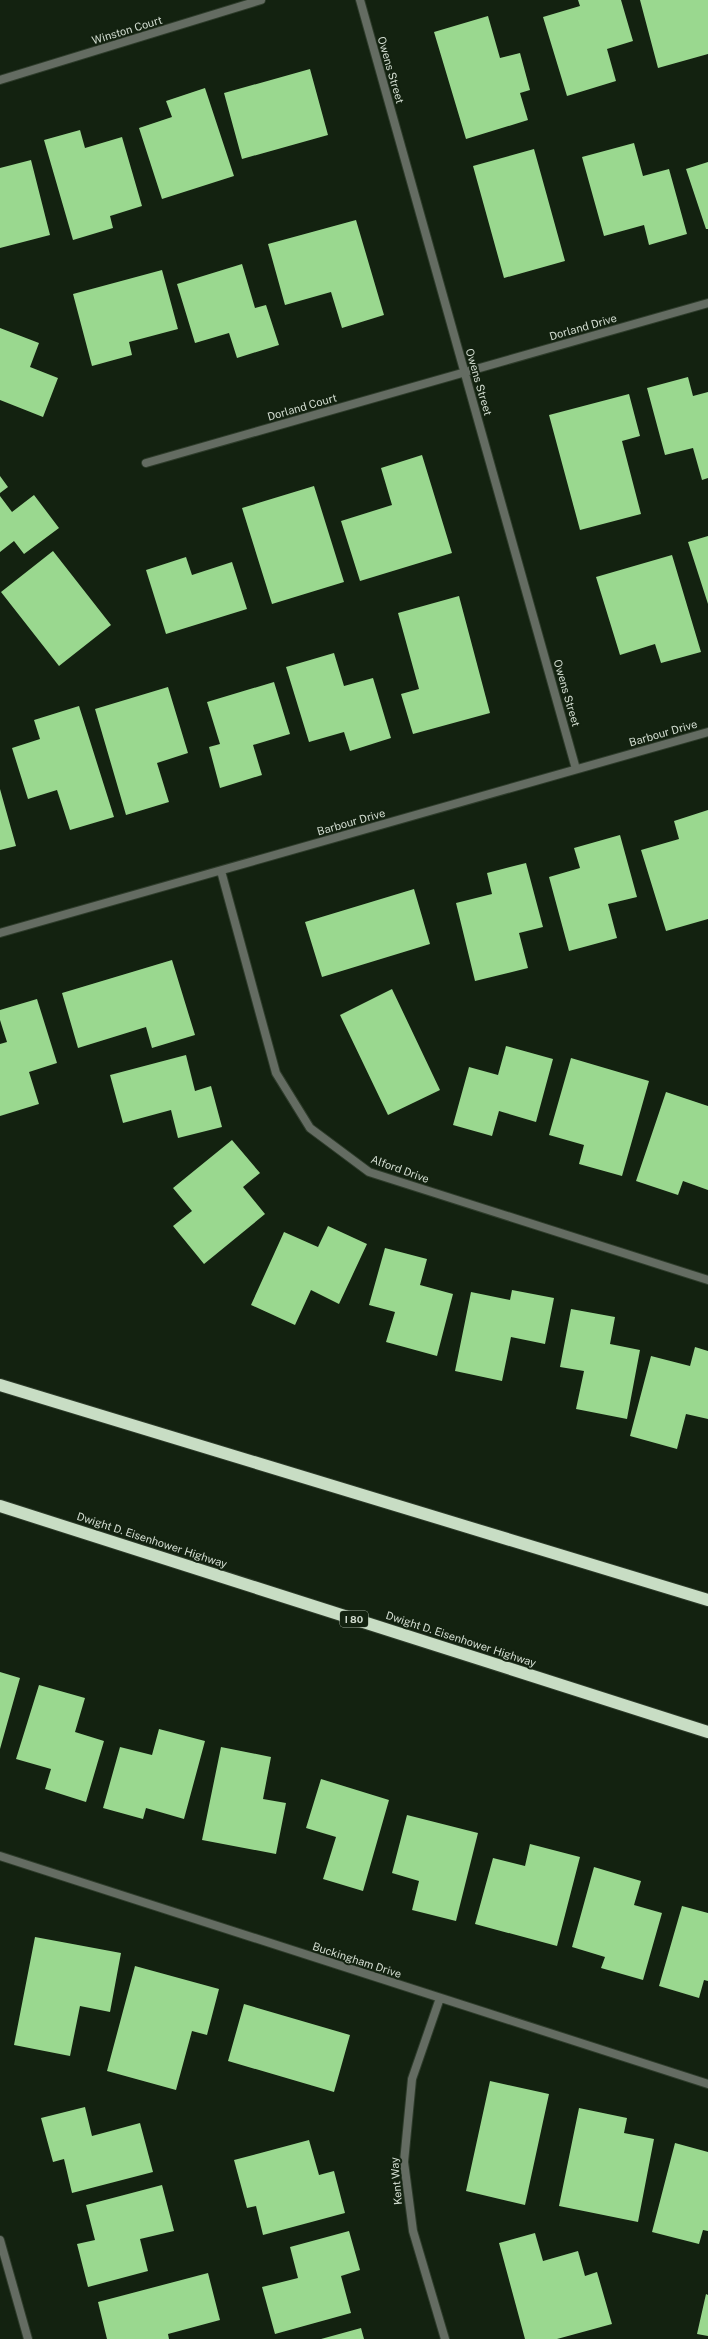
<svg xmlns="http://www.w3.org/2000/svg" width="708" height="2339" font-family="'Public Sans',sans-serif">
<rect width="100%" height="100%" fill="#132210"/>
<path fill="#9ad88f" d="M578,0H621L633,41L607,49L616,81L567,96L543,17L580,6Z
M640,0H708V54L658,68Z
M488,16L500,58L520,53L530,90L520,93L528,120L466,139L434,32Z
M310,69L328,135L242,159L224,93Z
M205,88L234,176L162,199L139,128L172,117L166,101Z
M80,130L85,148L122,137L142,206L110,216L113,228L73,240L44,140Z
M634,143L643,176L669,169L687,234L649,245L644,225L604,236L582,157Z
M534,149L565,261L504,278L473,166Z
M31,160L50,235L0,248V168Z
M708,162V229H706L686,169Z
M356,220L384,315L342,328L331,292L285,305L268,244Z
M242,264L255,308L266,305L279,345L237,358L229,333L195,343L177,284Z
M162,270L178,329L129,342L132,355L92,366L73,294Z
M0,328L39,343L30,367L58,378L43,417L0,400Z
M688,377L693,396L708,392V478L702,480L693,448L665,455L647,388Z
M629,394L640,436L622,441L641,514L580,530L549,415Z
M422,455L452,553L360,581L341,521L392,505L381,468Z
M0,476L8,487L0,493Z
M314,486L344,582L272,604L242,508Z
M34,495L59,528L24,554L14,541L0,552V496L12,512Z
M708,536V604L688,542Z
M53,551L111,625L59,666L1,592Z
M672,555L701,652L661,663L655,644L620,655L596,577Z
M186,557L192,575L232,562L247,609L166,634L146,570Z
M459,596L490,713L413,734L401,694L419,689L398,613Z
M334,653L344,686L373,678L391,738L350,751L344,732L309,742L286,667Z
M274,682L290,734L253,745L262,775L220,788L209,747L220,744L207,702Z
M168,687L188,753L157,763L169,802L126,815L95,709Z
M79,706L114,817L70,830L57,790L28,799L12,748L40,739L34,720Z
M0,789L16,846L0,850Z
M708,810V919L666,931L641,850L679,839L674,821Z
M620,835L637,897L608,904L617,938L569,951L549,877L580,868L574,848Z
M526,863L543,927L519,933L528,968L475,981L456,903L492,894L487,873Z
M414,889L430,944L322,977L305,922Z
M172,960L195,1035L152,1048L146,1027L78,1048L62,993Z
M392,989L440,1090L388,1115L340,1015Z
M37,999L57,1063L29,1072L39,1104L0,1116V1044L7,1042L0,1020V1010Z
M506,1046L553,1059L536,1122L499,1111L492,1136L453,1125L469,1067L498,1075Z
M186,1055L195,1091L211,1086L222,1127L178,1138L171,1110L123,1123L110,1075Z
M571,1058L649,1081L622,1176L579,1164L584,1145L549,1135Z
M666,1092L708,1106V1190L683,1181L678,1195L636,1181Z
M232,1140L260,1173L243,1187L265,1214L204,1264L173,1226L192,1211L173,1188Z
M328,1226L367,1244L339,1304L311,1290L295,1325L251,1305L284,1232L318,1247Z
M385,1248L427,1259L420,1285L453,1294L437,1356L386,1342L395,1312L369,1305Z
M512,1290L554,1298L545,1344L511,1337L502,1381L455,1371L471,1292L510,1300Z
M571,1309L615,1317L610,1344L640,1350L627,1419L576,1409L584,1371L560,1367Z
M695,1347L708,1351V1419L686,1414L677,1449L630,1436L651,1356L690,1366Z
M0,1672L20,1678L0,1749Z
M39,1685L85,1698L75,1732L104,1741L86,1802L45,1789L51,1769L16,1759Z
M159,1729L205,1741L184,1819L146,1808L143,1819L103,1808L120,1747L152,1755Z
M221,1747L271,1757L263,1799L286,1803L276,1854L202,1840Z
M321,1779L389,1800L363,1891L323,1879L336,1837L306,1828Z
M407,1815L478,1833L456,1921L412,1910L419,1881L392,1873Z
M530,1844L580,1857L557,1946L475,1924L493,1858L525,1866Z
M594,1867L641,1881L634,1905L662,1913L643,1980L601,1968L605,1957L572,1947Z
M682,1906L708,1913V1981L704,1980L699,1998L659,1986Z
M35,1937L121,1953L110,2012L80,2006L70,2056L14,2045Z
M135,1966L219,1989L207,2035L192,2031L176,2090L107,2071Z
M244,2004L350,2035L334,2092L228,2061Z
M490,2081L549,2094L525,2205L466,2191Z
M85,2107L92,2136L140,2123L153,2172L72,2193L64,2159L53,2162L41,2118Z
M579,2108L627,2118L624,2133L654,2139L638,2222L559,2206Z
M309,2140L319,2175L334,2171L345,2213L263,2235L256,2206L247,2208L234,2160Z
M675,2143L708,2152V2231L703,2230L699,2244L652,2232Z
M162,2185L174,2231L140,2239L148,2271L88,2287L77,2244L95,2240L86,2205Z
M349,2231L360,2270L341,2276L351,2313L275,2334L262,2287L298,2278L290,2247Z
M535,2233L543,2261L578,2251L585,2276L597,2272L612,2324L557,2339H525L499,2243Z
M208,2273L220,2320L168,2334L169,2339H107L98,2302Z
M706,2294L708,2295V2336L697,2334Z
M361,2328L364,2339H321Z"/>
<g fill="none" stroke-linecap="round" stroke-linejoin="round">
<g stroke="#2e3c2b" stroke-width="10">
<path id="minor" d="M360,0L576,769
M0,80L261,0
M146,463L708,303
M221,871L276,1073L310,1128L369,1172L708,1280
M0,933L708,732
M0,1856L708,2084
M440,1998L412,2079L404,2162L413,2231L445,2339
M0,2240L28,2339"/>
</g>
<g stroke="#2e3c2b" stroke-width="14">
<path id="motorway" d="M0,1385L708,1600
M0,1506L708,1732"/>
</g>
<use href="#minor" stroke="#646c62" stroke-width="8"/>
<use href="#motorway" stroke="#c8ddc4" stroke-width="12"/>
</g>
<g text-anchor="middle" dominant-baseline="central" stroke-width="4" stroke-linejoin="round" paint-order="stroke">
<rect fill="#132210" stroke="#99a496" stroke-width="1" x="340" y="1611" width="28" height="16" rx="3"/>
<g font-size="10" font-weight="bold" fill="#d2dcd0">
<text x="354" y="1619">I 80</text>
</g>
<g font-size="11" fill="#d2dcd0" stroke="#132210">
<text transform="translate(127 30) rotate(-17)">Winston Court</text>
<text transform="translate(391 70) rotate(74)">Owens Street</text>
<text transform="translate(583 327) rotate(-16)">Dorland Drive</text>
<text transform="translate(479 382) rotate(74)">Owens Street</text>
<text transform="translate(302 407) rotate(-16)">Dorland Court</text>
<text transform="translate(567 693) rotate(74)">Owens Street</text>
<text transform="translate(663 733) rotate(-16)">Barbour Drive</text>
<text transform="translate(351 822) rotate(-16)">Barbour Drive</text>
<text transform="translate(400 1169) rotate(20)">Alford Drive</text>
<text transform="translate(152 1540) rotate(18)">Dwight D. Eisenhower Highway</text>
<text transform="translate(461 1639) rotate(18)">Dwight D. Eisenhower Highway</text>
<text transform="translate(357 1960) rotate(18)">Buckingham Drive</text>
<text transform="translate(396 2181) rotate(-95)">Kent Way</text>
</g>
</g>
</svg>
